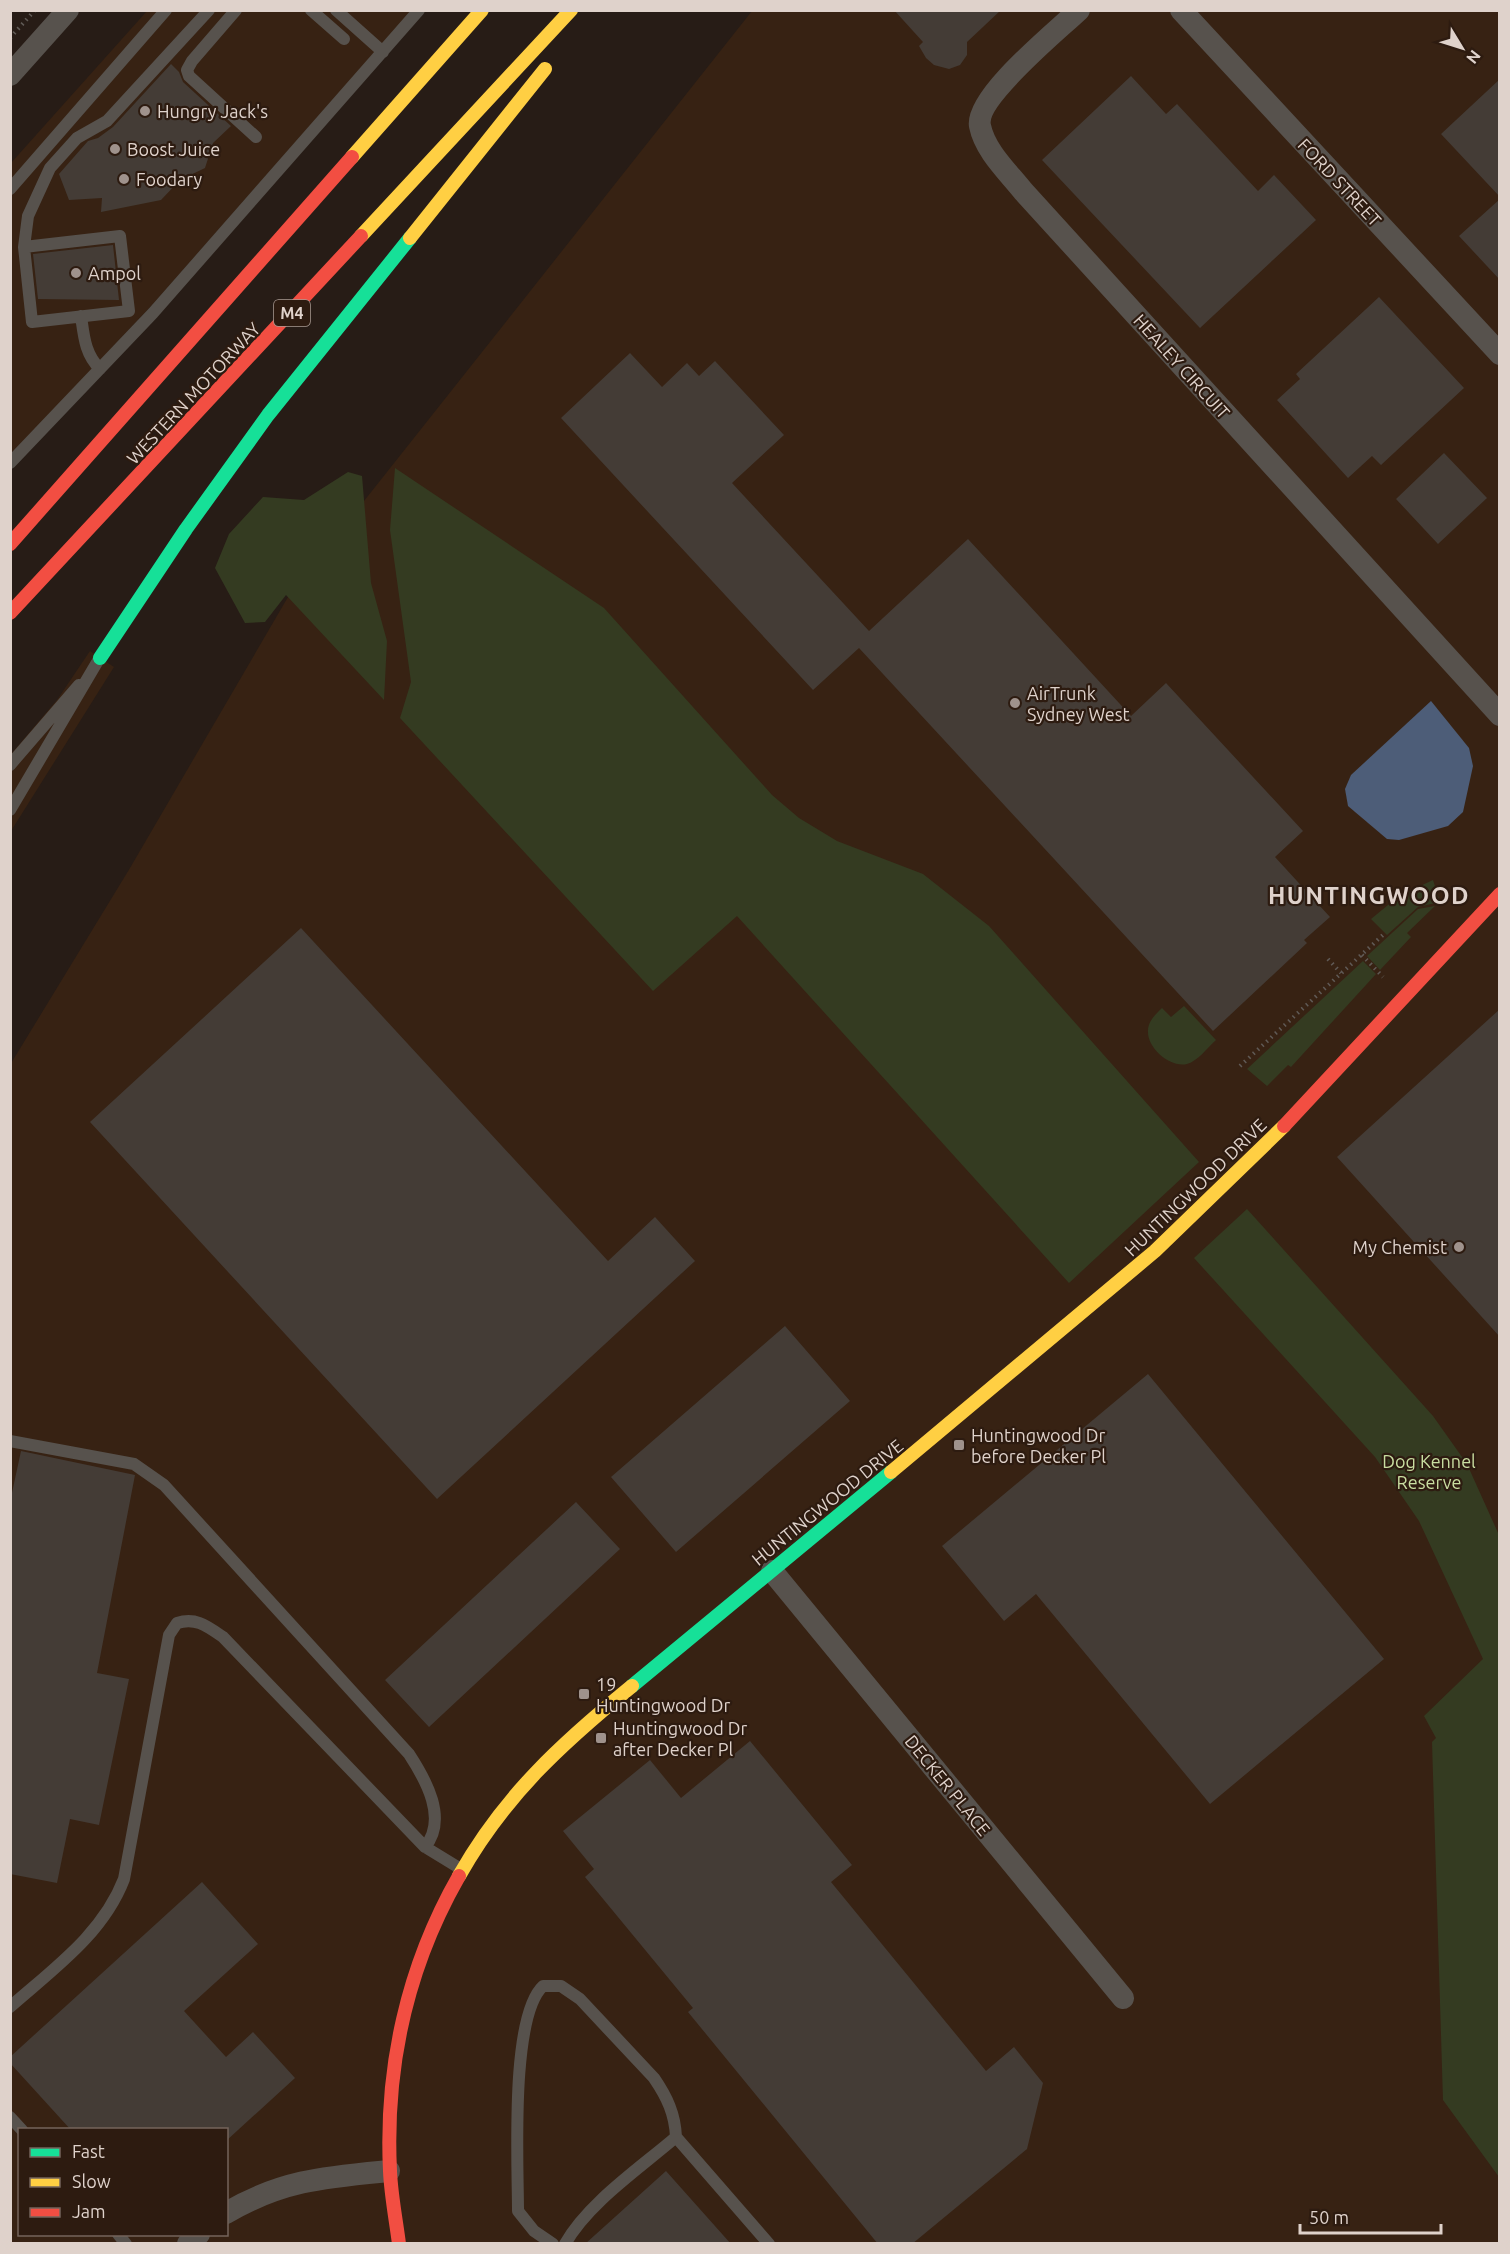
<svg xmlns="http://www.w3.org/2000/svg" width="1510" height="2254" font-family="Ubuntu,sans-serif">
<rect width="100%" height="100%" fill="#271c16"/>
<path fill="#372213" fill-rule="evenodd" d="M147,11H411L153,304L11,455V163Z
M752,11H1499V2243H11L10,1065L130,868L288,597ZM20,2130H226V2234H20Z
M90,651L114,667L11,831V754L57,700Z"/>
<path fill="#343b21" d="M395,468L604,608L772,795L799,818L837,841L923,874L989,926L1199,1162L1069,1283L737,916L653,991L400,718L411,682L390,530Z
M348,472L362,476L371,583L387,641L384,700L286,595L265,622L245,623L215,568L229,534L263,497L304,500Z
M1433,880L1440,902L1418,907L1387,935L1371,919L1399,896Z
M1435,906L1407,933L1411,937L1380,970L1367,956L1418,909Z
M1363,961L1376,974L1291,1067L1288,1065L1267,1086L1247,1069Z
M1184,1006L1216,1040C1207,1048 1198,1061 1187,1064C1170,1068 1147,1048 1148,1031C1148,1021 1156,1014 1162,1008L1171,1017Z
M1247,1209L1433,1416L1467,1464L1499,1535V2177L1443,2100L1432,1742L1436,1738L1424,1716L1483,1659L1419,1521L1375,1457L1194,1258Z"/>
<path fill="#4d5d78" d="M1431,701L1469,748L1473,766L1463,812L1448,826L1399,840L1387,839L1348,806L1345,789L1351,775Z"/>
<path fill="#443c36" d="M894,10H1001L967,42V55L960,65L949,69L934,65L926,58L919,46L923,42Z
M171,64L179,72L183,82L231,126L213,143L205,168L180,180L161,200L101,212L102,198L69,200L59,174L88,141L98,138L113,127Z
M1131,76L1166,114L1177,104L1258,191L1274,175L1316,220L1200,328L1042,160Z
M1500,79V197L1441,134Z
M1500,199V280L1459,236Z
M113,245L119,300L38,299L33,254Z
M1379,297L1464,388L1381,465L1372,456L1348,478L1277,400L1300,379L1296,374Z
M630,353L662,387L687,363L699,376L715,361L784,435L732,483L869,631L968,539L1131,716L1166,683L1303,831L1275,857L1330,917L1304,940L1307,943L1213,1031L859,648L813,690L561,418Z
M1444,453L1487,498L1438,544L1396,499Z
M301,928L608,1261L655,1217L695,1261L437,1499L90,1122Z
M1500,1009V1337L1337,1157Z
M785,1326L850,1401L676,1552L611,1477Z
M1148,1374L1384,1659L1210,1804L1036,1594L1004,1621L942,1546Z
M21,1451L135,1475L97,1673L129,1679L99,1825L70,1819L57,1883L10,1874V1502Z
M576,1502L620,1549L429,1727L385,1680Z
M750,1741L852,1865L831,1882L986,2071L1014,2047L1043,2083L1027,2149L912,2244H878L688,2012L693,2008L585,1877L594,1869L563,1831L650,1760L681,1798Z
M202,1882L258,1944L184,2011L226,2057L253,2032L295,2078L226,2141V2130H71L10,2063V2057Z
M666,2171L731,2244H585Z"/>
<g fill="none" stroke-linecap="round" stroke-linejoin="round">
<path stroke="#605a56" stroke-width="4" stroke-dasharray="1.5 4.5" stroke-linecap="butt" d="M10,38L35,10
M1362,955L1383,977
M1328,959L1341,973
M1240,1066L1383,935"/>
<path stroke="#57524d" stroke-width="12" d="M236,10L192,61L187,70L189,76L256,137
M311,10L344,39
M336,10L383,52
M10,189L166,10
M120,236L129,311L32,322L24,247Z
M24,247L28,216L50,168L77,138L107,121L209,10
M81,316C84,337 85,354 100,369
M10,463L153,313L419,10
M10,765L79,685
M10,810L99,659
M10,1441L134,1464L164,1485L409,1754C426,1780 448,1819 425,1847
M10,2007C53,1969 103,1934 124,1879L169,1635L177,1623C196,1617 207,1626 223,1637L425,1847L461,1869
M10,2117L22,2130
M118,2234L126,2244
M553,2244L534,2231L518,2211C518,2164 510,2017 543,1986H561L580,1999L654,2078C667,2097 675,2114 676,2137
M565,2244C588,2203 640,2168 676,2137L769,2244"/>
<path stroke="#57524d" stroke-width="22" d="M1079,10C1057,31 974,98 980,126C985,151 1008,172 1023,191L1500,715
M1181,10L1500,354
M10,75L68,10
M772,1571L1123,1998
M226,2213C282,2180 326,2177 389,2171
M188,2244L199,2234"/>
<path stroke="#16e098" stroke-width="14" d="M100,658L186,529L268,415L410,238
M632,1686L891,1472"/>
<path stroke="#ffcf43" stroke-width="14" d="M352,157L482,10
M361,236L571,10
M410,238L545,69
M891,1472L1155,1251L1284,1126
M459,1876C504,1796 561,1744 632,1686"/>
<path stroke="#f24e42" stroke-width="14" d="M10,544L352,157
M10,613L361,236
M1284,1126L1500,894
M399,2244C396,2220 391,2195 390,2171C385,2068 407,1967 459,1876"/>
</g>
<g fill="#9f928c" stroke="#2d1b10" stroke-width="2">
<circle cx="145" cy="111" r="6"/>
<circle cx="115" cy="149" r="6"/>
<circle cx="124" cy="179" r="6"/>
<circle cx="76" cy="273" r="6"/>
<circle cx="1015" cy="703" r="6"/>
<circle cx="1459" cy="1247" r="6"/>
<rect x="953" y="1439" width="12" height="12" rx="3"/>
<rect x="578" y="1688" width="12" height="12" rx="3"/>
<rect x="595" y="1732" width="12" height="12" rx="3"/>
</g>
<g text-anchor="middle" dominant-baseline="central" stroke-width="4.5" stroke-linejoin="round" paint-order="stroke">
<rect fill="#2d1b10" stroke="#aa9b93" stroke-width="1.5" x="274" y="300" width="36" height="26" rx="4.5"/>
<g font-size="16" font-weight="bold" fill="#dfd2cb">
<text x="292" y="313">M4</text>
</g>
<g font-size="18" fill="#dfd2cb" stroke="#2d1b10" text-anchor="start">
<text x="157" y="111">Hungry Jack's</text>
<text x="127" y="149">Boost Juice</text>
<text x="136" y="179">Foodary</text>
<text x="88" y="273">Ampol</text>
<text x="1027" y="693">AirTrunk<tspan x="1027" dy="21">Sydney West</tspan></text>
<text x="1447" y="1247" text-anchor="end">My Chemist</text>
<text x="971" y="1435">Huntingwood Dr<tspan x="971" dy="21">before Decker Pl</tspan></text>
<text x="596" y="1684">19<tspan x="596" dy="21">Huntingwood Dr</tspan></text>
<text x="613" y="1728">Huntingwood Dr<tspan x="613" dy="21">after Decker Pl</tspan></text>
</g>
<g font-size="18" fill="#dfd2cb" stroke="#2d1b10">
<text transform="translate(1340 182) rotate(47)">FORD STREET</text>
<text transform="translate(1182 366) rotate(48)">HEALEY CIRCUIT</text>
<text transform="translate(193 393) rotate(-47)">WESTERN MOTORWAY</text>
<text transform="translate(1195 1187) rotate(-44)">HUNTINGWOOD DRIVE</text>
<text transform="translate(827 1502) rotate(-39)">HUNTINGWOOD DRIVE</text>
<text transform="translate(948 1785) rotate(51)">DECKER PLACE</text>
</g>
<g font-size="18" fill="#c9dea1" stroke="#2d1b10">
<text x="1429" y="1461">Dog Kennel<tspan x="1429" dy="21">Reserve</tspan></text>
</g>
<g font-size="24" font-weight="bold" letter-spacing="1.5" fill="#dfd2cb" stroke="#2d1b10">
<text x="1369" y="895">HUNTINGWOOD</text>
</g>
</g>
<rect width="1510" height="2254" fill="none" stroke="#dfd2cb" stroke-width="24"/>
<rect x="18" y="2128" width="210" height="108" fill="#2d1b10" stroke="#74645b" stroke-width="1.5"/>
<rect x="30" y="2148" width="30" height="9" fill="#16e098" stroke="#74645b" stroke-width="1.5"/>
<text x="72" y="2158" font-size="18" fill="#dfd2cb">Fast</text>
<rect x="30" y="2178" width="30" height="9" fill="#ffcf43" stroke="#74645b" stroke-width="1.5"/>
<text x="72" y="2188" font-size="18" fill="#dfd2cb">Slow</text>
<rect x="30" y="2208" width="30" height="9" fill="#f24e42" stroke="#74645b" stroke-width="1.5"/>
<text x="72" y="2218" font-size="18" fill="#dfd2cb">Jam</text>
<g transform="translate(1462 48) rotate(128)" stroke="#2d1b10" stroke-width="4.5" paint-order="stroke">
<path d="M0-4.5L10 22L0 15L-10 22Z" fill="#dfd2cb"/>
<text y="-9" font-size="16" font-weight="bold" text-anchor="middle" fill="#dfd2cb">N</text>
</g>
<path d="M1300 2224v9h141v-9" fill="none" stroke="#dfd2cb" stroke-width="3"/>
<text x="1309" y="2224" font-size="18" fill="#dfd2cb" stroke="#2d1b10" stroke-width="4.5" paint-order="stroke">50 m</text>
</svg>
